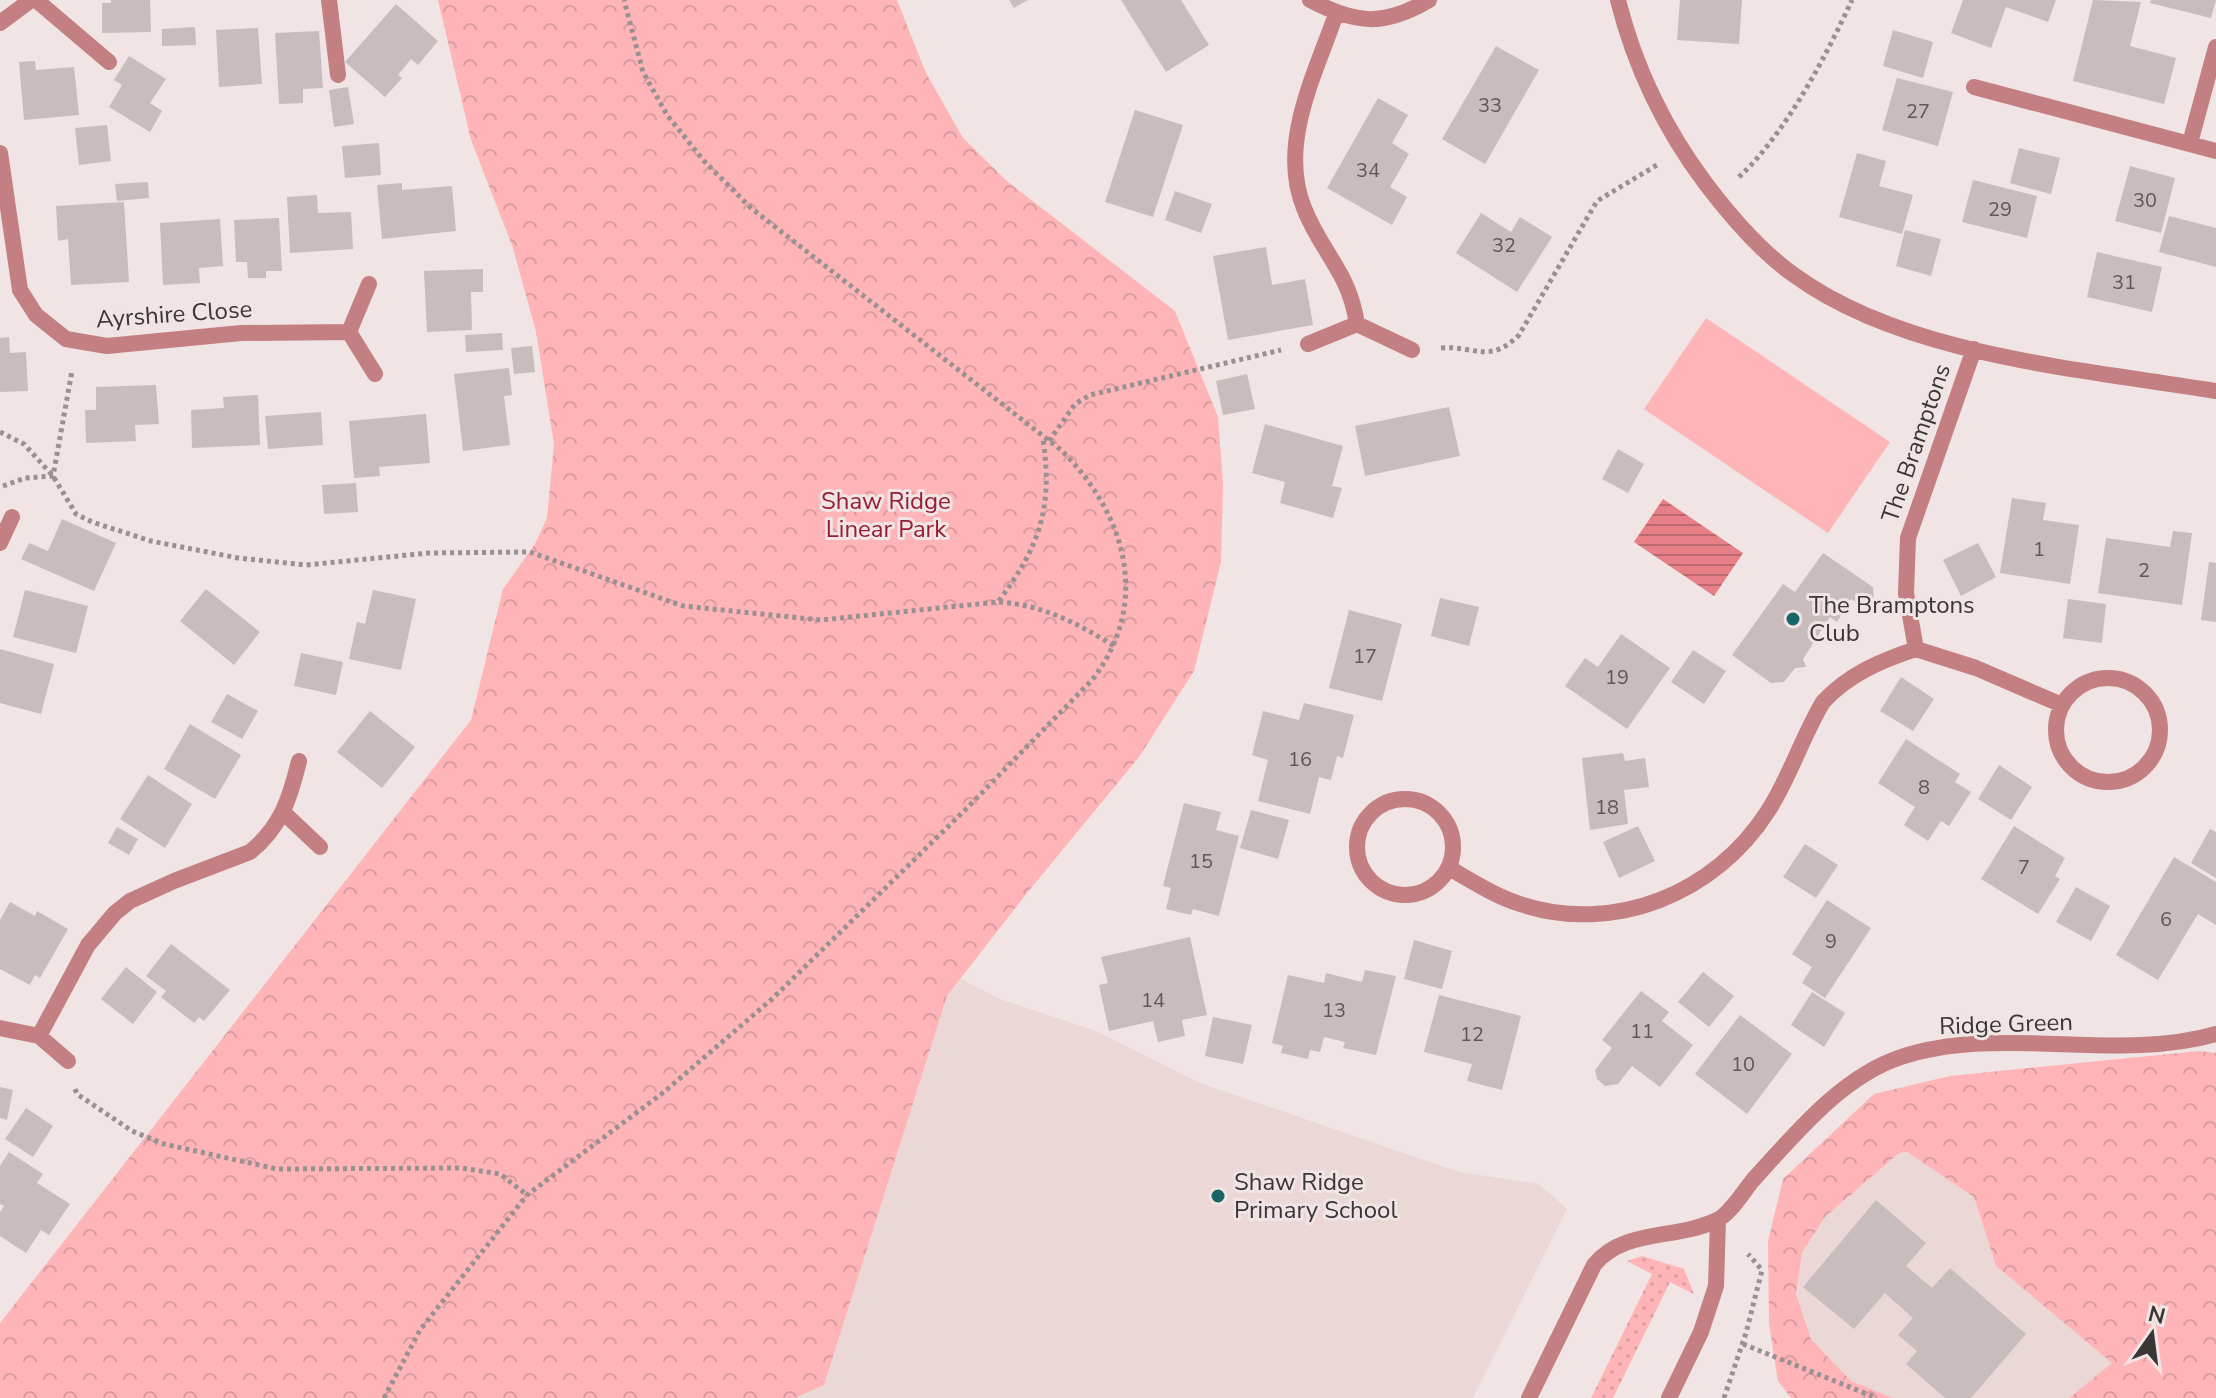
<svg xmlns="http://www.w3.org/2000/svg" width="2216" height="1398" font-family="'Nunito Sans',sans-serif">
<defs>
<pattern id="grass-dots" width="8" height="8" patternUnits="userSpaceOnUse" patternTransform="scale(2)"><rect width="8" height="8" fill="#ffb5b8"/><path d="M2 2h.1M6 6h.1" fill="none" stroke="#db9c9f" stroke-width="1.8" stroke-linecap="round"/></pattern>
<pattern id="forest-crowns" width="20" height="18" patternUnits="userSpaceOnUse" patternTransform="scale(2)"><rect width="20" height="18" fill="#ffb5b8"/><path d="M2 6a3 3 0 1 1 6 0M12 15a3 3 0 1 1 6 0" fill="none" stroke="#db9c9f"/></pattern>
<pattern id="water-rules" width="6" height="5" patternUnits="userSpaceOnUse" patternTransform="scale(2)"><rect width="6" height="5" fill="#e67f86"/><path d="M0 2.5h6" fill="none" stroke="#bb696e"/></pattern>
</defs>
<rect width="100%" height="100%" fill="#f0e4e4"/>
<path fill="#ecd7d7" d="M961,979L1000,999L1096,1031L1197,1082L1459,1172L1539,1184L1567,1209L1473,1398H795L824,1385L947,996Z
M1907,1152L1974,1197L1996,1266L2113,1363L2069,1398H1893L1851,1381L1811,1339L1796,1294L1802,1253L1825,1217L1899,1153Z"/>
<path fill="url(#grass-dots)" d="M1642,1256L1684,1269L1694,1294L1670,1282L1613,1398H1591L1652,1274L1627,1261Z"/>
<path fill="url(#forest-crowns)" d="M438,0H897L926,73L963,138L1008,182L1175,311L1218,417L1223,484L1221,562L1194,671L1139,757L1027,893L947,996L824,1385L795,1398H0V1323L471,720L503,589L535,544L547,518L554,444L536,332L513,248L471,140Z
M2199,1051L2216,1053V1398H2069L2112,1363L1996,1266L1974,1197L1907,1152L1899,1153L1825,1217L1802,1253L1796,1294L1811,1339L1851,1381L1893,1398H1791L1778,1381L1769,1324L1768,1241L1783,1179L1874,1094L1950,1076Z"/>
<path fill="#ffb5b8" d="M1706,318L1890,442L1828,533L1644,409Z"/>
<path fill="url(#water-rules)" d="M1663,499L1743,553L1714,596L1634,542Z"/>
<path fill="#c8bcbd" d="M111,0H150L151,32L102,33V3H111Z
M1009,0H1028L1014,8Z
M1121,0H1181L1209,45L1166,72Z
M1680,0H1742L1739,44L1677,40Z
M1963,0H2056L2048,22L2006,7L1991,48L1951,33Z
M2093,0L2141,2L2130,46L2176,58L2164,104L2073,81Z
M2151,0H2216L2211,18L2150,3Z
M396,4L438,41L418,65L411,59L398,75L402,78L385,97L345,62Z
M195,27L196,45L162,46V29Z
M258,28L262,84L219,87L216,30Z
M1893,30L1933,42L1923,78L1883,66Z
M319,31L323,88L303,89V103L279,104L275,33Z
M1496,46L1539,70L1485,164L1442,139Z
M129,56L166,79L150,103L162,111L150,132L109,107L122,85L114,80Z
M35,61L36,70L74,67L79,115L24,120L19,62Z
M1897,78L1953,92L1938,146L1882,130Z
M348,87L354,124L334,127L329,90Z
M1378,98L1408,115L1392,143L1409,154L1390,187L1407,197L1392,225L1327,188Z
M1135,110L1183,125L1153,217L1105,202Z
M107,125L111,161L79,165L75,128Z
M379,143L381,175L345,178L342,146Z
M2019,148L2060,158L2051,194L2010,183Z
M1857,153L1886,161L1879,186L1913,195L1902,234L1839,217Z
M2130,166L2175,178L2161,233L2115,221Z
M1973,180L2037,196L2027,238L1962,222Z
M148,182L149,198L117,201L115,184Z
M402,183V190L452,186L456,231L382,239L377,185Z
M1175,191L1212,204L1201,233L1165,220Z
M317,195L318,213L351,212L353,249L290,253L287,197Z
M124,202L129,282L71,285L68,239L58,241L56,206Z
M1481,213L1511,232L1520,217L1552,237L1517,292L1456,253Z
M2169,216L2216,228V267L2159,252Z
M279,218L282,271H266V278H248L247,262H236L234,220Z
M220,219L223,266L199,268L200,283L163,285L160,223Z
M1905,230L1941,239L1931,276L1896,266Z
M1266,247L1272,285L1305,279L1313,325L1228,340L1213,256Z
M2097,252L2162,267L2152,312L2087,297Z
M483,269V292H471L472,330L427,332L424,271Z
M502,333L503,350L466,352L465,335Z
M9,337L10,353L26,352L28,391L0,392V338Z
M532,346L535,372L514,374L511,348Z
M509,368L512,395L504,396L510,445L463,451L454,374Z
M1247,374L1255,409L1223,415L1216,381Z
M156,385L159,424L135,425L136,441L86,443L85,410H96V387Z
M258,395L260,445L192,448L191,410L224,408L223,397Z
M1449,407L1460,456L1365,476L1355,426Z
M321,412L323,445L268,449L265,416Z
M426,414L430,463L379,467L380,476L354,478L349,421Z
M1265,424L1343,446L1332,486L1342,488L1333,518L1280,503L1285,482L1252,473Z
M1618,449L1644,464L1628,493L1602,479Z
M356,483L358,512L324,514L322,485Z
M2012,498L2046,503L2043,520L2079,525L2070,584L2000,573Z
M62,519L116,543L94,591L21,559L29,543L48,551Z
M2173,531L2192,533L2182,605L2098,593L2106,538L2170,547Z
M1978,543L1996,577L1961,596L1943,560Z
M1823,553L1873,587L1874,602L1862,606L1851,599L1837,622L1830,617L1803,659L1806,667L1795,668L1784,682L1771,683L1732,655L1783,584L1795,592Z
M2209,562L2216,563V622L2201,620Z
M206,589L260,632L234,665L180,621Z
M25,590L88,606L76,653L13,637Z
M373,590L416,599L401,670L349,659L357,622L365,624Z
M1440,598L1479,607L1469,646L1431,636Z
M2068,599L2106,604L2102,643L2063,638Z
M1349,610L1402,624L1382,701L1329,688Z
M1621,634L1670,668L1627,729L1565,686L1585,658L1598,667Z
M0,649L54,664L41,714L0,703Z
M1693,650L1726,671L1704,704L1671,682Z
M301,653L343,662L336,695L294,686Z
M1901,677L1934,699L1913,731L1880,711Z
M227,694L258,711L242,739L211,722Z
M1304,703L1354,715L1343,758L1337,756L1331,780L1319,777L1310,814L1258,801L1268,760L1252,755L1263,711L1299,720Z
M370,711L415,747L382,788L337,752Z
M190,724L241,755L215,799L164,769Z
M1906,739L1960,774L1955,782L1971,792L1949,826L1941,821L1928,841L1904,825L1915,807L1878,783Z
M1623,753L1625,761L1645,758L1649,787L1624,790L1628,824L1590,830L1582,758Z
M1999,765L2032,787L2011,820L1978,799Z
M148,775L192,804L165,848L120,819Z
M1184,803L1221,812L1216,830L1239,836L1219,916L1193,909L1191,915L1166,909L1171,888L1163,886Z
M1251,810L1289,820L1278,859L1240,848Z
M1638,826L1655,861L1619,878L1603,842Z
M2014,826L2065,858L2055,876L2060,879L2038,914L1981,879Z
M117,827L138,839L129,855L108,843Z
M2210,829L2216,832V878L2191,863Z
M1805,844L1838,865L1816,898L1783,877Z
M2174,857L2216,882V925L2198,914L2158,980L2116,955Z
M2076,887L2110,906L2091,941L2056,922Z
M1827,900L1871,928L1825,998L1802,983L1812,967L1792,954Z
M10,902L35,916L37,911L68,929L40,978L35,975L30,985L0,969V920Z
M1190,937L1207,1015L1182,1020L1185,1036L1158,1042L1153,1021L1109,1031L1099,985L1108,983L1101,957Z
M1414,940L1452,951L1442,989L1404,979Z
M171,944L230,990L204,1021L199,1017L194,1023L161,997L166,991L146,976Z
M126,967L157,992L133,1024L101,999Z
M1365,970L1396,976L1376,1055L1343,1048L1345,1042L1324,1037L1320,1052L1310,1050L1308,1059L1281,1053L1283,1046L1272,1043L1288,975L1324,983L1326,973L1362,982Z
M1703,972L1734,996L1709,1027L1678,1002Z
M1641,991L1669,1012L1662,1021L1693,1045L1660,1087L1632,1066L1618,1084L1605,1086L1597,1079L1595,1070L1612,1048L1602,1040Z
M1812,992L1845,1013L1824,1047L1791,1025Z
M1439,995L1521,1016L1502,1090L1467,1081L1472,1064L1424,1052Z
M1740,1015L1792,1054L1747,1114L1695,1074Z
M1213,1017L1252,1025L1243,1064L1205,1056Z
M0,1087L13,1090L7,1120L0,1118Z
M26,1108L53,1126L33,1157L5,1139Z
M9,1152L43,1174L37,1183L70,1204L49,1235L41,1230L26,1253L0,1236V1212L4,1206L0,1204V1166Z
M1876,1200L1926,1243L1906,1266L1932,1288L1950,1268L2026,1334L1971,1398H1945L1906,1364L1917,1351L1898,1335L1913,1318L1885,1293L1854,1329L1803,1287Z"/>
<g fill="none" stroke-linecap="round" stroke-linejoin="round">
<path stroke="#999191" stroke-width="5" stroke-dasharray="4 4" stroke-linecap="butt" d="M1739,177C1786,133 1825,58 1852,0
M1441,348C1474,345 1489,365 1519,335L1597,201L1657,165
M0,432L24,444L53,476L76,514L92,522L151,541L238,558L306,565L429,553L530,552L683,606L821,620L998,602C1040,546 1053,508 1043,439
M1049,441L1075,404L1090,395L1281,350
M3,486L25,478L53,476L72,371
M999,602C1043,605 1077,623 1114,646
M75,1089L77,1094L132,1131L164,1144L277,1169L462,1168L500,1174L527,1195
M1743,1344L1877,1398
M384,1398L420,1330L527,1195L664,1092L772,999L966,809L1092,680C1152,603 1126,514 1061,450L751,208L704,161L667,115L643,72L624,0
M1724,1398L1746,1333L1762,1270L1748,1254"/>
<path stroke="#c37f82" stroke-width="16" d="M36,0L109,62
M329,0L338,75
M0,543L12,517"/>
<path stroke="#c37f82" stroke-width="16" d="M1310,0C1356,24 1383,27 1429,0
M1618,0C1635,68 1664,128 1706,184C1731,217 1760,251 1794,275C1905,356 2082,369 2216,391
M0,23L31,0
M1974,87L2216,151
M2190,143L2216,47
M0,153L20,290L36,315L66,339L107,346L241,333L349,332L369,284
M1357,324L1412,350
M349,332L375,374
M1308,344L1357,324C1349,271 1322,254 1304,208C1278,144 1315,75 1336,14
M1916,649L1976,668L2062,705
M2056 730a52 52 0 1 1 104 0a52 52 0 1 1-104 0Z
M1357 847a48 48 0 1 1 96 0a48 48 0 1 1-96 0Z
M284,813L320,847
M1449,868C1472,881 1495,896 1520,904C1614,935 1715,894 1768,811C1790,777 1802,737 1823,702C1849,674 1880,661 1916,649L1906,593L1908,538L1974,349
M0,1028L39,1036L68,1061
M39,1036L88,945L115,913L130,901L174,881L250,852C281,827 290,798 299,761
M1529,1398L1594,1265C1624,1228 1677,1240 1717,1220C1730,1214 1743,1192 1753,1180C1795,1134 1841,1077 1901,1057C1999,1024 2117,1063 2216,1034
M1669,1398L1701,1332L1716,1286L1718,1220"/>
</g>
<g fill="#176567" stroke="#f0e4e4" stroke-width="3">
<circle cx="1793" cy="619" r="8"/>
<circle cx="1218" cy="1196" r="8"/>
</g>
<g text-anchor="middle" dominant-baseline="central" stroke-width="6" stroke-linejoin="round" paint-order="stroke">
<g font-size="20" fill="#5e5858">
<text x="1490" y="105">33</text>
<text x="1918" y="111">27</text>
<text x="1368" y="170">34</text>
<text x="2145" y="200">30</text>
<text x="2000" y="209">29</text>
<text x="1504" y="245">32</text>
<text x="2124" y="282">31</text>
<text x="2039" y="549">1</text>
<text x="2144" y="570">2</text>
<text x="1365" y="656">17</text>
<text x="1617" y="677">19</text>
<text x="1300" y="759">16</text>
<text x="1924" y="787">8</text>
<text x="1607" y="807">18</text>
<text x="1201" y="861">15</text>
<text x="2024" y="867">7</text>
<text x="2166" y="919">6</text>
<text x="1831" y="941">9</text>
<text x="1153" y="1000">14</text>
<text x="1334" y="1010">13</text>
<text x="1642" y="1031">11</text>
<text x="1472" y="1034">12</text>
<text x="1743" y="1064">10</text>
</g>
<g font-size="24" fill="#3a3636" stroke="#f0e4e4">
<text transform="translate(174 314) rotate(-4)">Ayrshire Close</text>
<text transform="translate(1916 443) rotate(-71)">The Bramptons</text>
<text transform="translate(2006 1024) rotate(-2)">Ridge Green</text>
</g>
<g font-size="24" fill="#971c34" stroke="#f0e4e4">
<text x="886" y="501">Shaw Ridge<tspan x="886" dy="28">Linear Park</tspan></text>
</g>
<g font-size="24" fill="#3a3636" stroke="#f0e4e4" text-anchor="start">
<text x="1809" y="605">The Bramptons<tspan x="1809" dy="28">Club</tspan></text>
<text x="1234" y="1182">Shaw Ridge<tspan x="1234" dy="28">Primary School</tspan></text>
</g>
</g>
<g transform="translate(2152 1334) rotate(14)" stroke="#f0e4e4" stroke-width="6" paint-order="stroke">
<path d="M0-6L14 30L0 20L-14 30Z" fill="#3a3636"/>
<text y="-12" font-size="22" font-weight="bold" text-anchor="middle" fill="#3a3636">N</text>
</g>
</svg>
